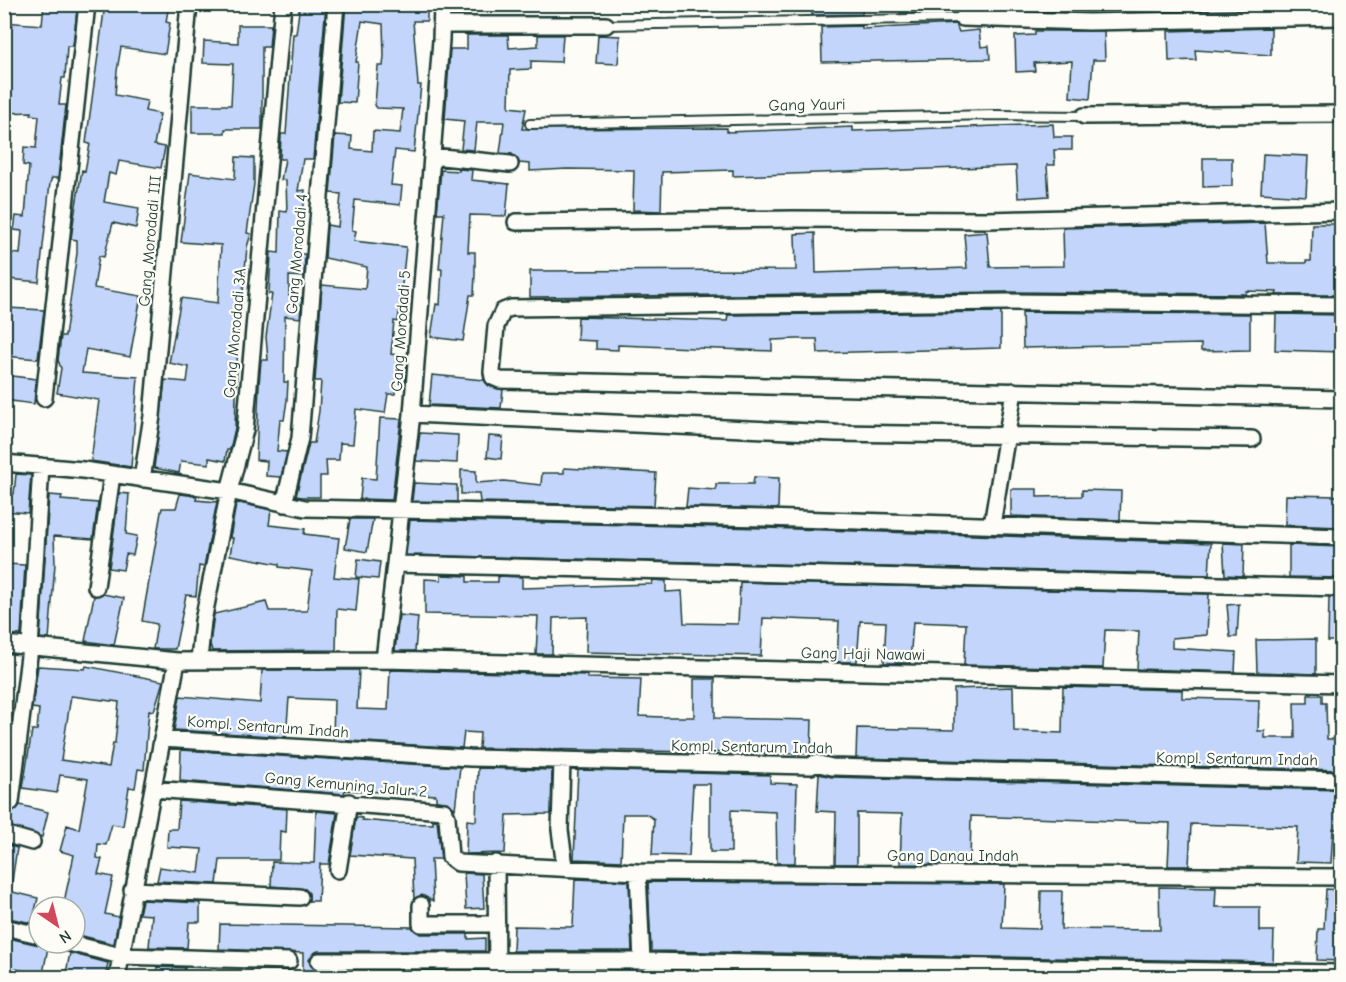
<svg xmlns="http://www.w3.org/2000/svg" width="1346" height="982" font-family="'Comic Neue',sans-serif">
<rect width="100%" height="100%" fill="#fdfcf7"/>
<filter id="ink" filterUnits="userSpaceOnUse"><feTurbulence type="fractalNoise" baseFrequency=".0167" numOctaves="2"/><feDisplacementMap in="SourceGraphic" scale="12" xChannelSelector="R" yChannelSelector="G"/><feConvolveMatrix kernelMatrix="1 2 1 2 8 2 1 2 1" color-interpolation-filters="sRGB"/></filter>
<g filter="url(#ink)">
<path fill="#c3d5fb" stroke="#1f3d34" stroke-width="1.5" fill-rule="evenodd" d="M44,4H75L77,10L73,46H67L65,78H62L59,105H66L58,178H52L50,183L39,282L8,279L10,253L20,254L22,231L14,230L16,216L25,217L29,166L23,165L24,147L36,148L39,116L31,115L32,112L4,113V22L42,25Z
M105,4H169L166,22L170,23L165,54L121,47L117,71L115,95L147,101L145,111L160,114L154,145L165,147L161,168L119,161L116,175L109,173L104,202L139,208L136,228L113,223L104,257L99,256L94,288L141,296L130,357L86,349L82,373L138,377L131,467L91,461L99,400L57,393L61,368L58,360L61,336H65L77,253V240L71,239L74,217L82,170L85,171L90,144L86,143Z
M300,4H326L313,159H303L298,191L305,190L302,230H299L300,254H305L304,277L289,276V296L302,298L300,318L285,316L284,382H288L287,400L284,420H280L277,451L287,452L281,477L266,476L267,461L256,460L259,385L261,360H268L266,337L272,294H269L271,252L279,253L280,211L287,212L286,181L281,180L285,159H280L281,137V134H286L293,34H296Z
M346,4H427V21H413L418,85H421L414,152L395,150L391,185L402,186L400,205L355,200L352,230L356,231L354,241L406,247L398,322L394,321L391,354L397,355L395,394H388L385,413L356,409L353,444L340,443L339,460H326L327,476H320V497H302L296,496L309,443H314L319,411L321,381H315L322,285L365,289L367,267L325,258L327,225L338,227L341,194L330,193L335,135L352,136L351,149L372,151L373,131L400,133L403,109L377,108L375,105L378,66H383L384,56L383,24L362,21L356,62H358L355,103L338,102Z
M812,4H863L862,14L812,15Z
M900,4H959V9L955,12L900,13Z
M956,24L959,32L979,30L981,47L989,46L990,59L822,62L821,27L862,26V29Z
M238,25H271L269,47H262V129H225V133H192V105H231L233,64L203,63L204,41L238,43Z
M1271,28V55L1195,50L1196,60L1169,61L1168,31Z
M1035,31H1104L1105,60H1093L1090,99L1070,97L1072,61L1034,63L1035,71L1016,72L1015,36L1035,35Z
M467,35H508L509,48L538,46V35H563L561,62L531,61V69L510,70L509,107L526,109L522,129L727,128V132L853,127V131L1053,124L1054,137H1072V150H1054L1055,165H1047L1049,196L1018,198L1016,166L733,176V170L662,172L661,211L633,210L634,170L567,169L530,171V164L519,163L512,154L500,153L504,122H477L474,150L461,149L464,121L445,119L450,49H467Z
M598,35L620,36L618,64L596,63Z
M1263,154L1308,156L1306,196L1261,193Z
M236,157L254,158V184L247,233L251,234L247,247L242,304H239L235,428L230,450H227L225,461L209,458V464L181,461L179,473L154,468L165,380L187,382L189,367L169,363L181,298L218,303L221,245L181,242L190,173L235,179Z
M1203,158H1232V186L1203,187Z
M459,169L472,170L471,180L509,184L506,216L470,215L468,252H475V274L474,295H470L463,341L431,337L436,304L440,305L442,269H439L444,213H437L441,170L459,171Z
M1265,223L1268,263H1306V261H1311L1312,224H1341V252L1336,251L1335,295H1276L1277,292L1246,291V294L1009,292L530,297V271L796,270L795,234L815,233L816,273L967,268L964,234L987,232L990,267L1064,266L1063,228Z
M7,308L44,310L38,359L4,356Z
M1001,312V348L818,353L817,339H797L772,340V351L618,345V350L596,349V341L577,340L578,317L727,321L728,315Z
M1022,312L1250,314V350L1201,351V344L1023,348Z
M1276,314L1341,315V352L1275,350Z
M4,375L36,379L34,404L4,400Z
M432,375L484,380L489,386L503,390L501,408L429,405Z
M380,418L401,419L392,500L360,499L362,478L376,479Z
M420,433L458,435L457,463L416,461Z
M489,436L503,437L501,459L487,457Z
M564,468L656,473L654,506L480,502L479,494H461V470L476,471V483L504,481L541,485L542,473H564Z
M16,474L31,475L28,513L4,511V493L14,494Z
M754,477L779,478L778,509L686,507L688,488L716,490V484H753Z
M414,483L457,485V502L412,501Z
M1011,489H1037V497L1082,496V490L1121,491L1120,520L1011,516Z
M119,493L129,494L126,534L137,536L133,555L126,554L123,570L109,568Z
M180,494L197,496L196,500L217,502L204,567L199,566L196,596L186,595L175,649H153L157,624L142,621L161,512L162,508H176Z
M49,495L62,496L61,500L98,503L93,539L54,536L55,564L49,639L40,638Z
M1286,495L1341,496V527L1285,525Z
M240,503L271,510L269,525L305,529L304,534L339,538L334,577L359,579L356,611L337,609L336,650L212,651L210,644L214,614L266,602L269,611H307L312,571L279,567V564L230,555L233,538H230L236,504Z
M350,519H373L367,552L345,548Z
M410,520L765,528L1211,543L1209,575L406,555Z
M1223,543L1244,544L1243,576L1225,575Z
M1289,545L1341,547V578L1289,577Z
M358,559L380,562L378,579L356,577Z
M4,564L25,565L21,635L4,634Z
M441,575L467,576V582H498V576L522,577V588L652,584L653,580L666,581V592L682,591L684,623L738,624L740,582L1209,594L1207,635L1172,638V648L1236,652L1235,672L1137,669L1139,631L1105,630L1103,668L964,665L966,624L913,622L910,663H884L886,622L860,621L857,662H837L839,621L763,618L761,656L586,652L587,617L553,618L552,654H536L538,616L425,614V579L441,580Z
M103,594L124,598L114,645L85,641L94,596Z
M1329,597L1341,598V641H1328Z
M1239,604L1237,637H1230L1227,605Z
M399,615L418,617L415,651H395Z
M1316,639V674L1257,672L1256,640Z
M38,666L85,669L86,666L163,681L154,711L149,710L144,770L138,769L135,788L129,787L123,826L112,824L106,845L98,844L97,858L102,859L98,874L113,877L105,914L119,917L114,944L75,934V907H63L74,855L60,851L67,825L79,829L88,779L60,775L57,793L23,788L32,730H37L39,709L32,708ZM71,696L119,702L115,743H113L109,767L61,760Z
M262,670H359L357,709L388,710L390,670L587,675V678L641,679L639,716L662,717H694V679H715V718L812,720L811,754L479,748L480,733L464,732L462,748L333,740L334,700L309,699L289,698L286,737L174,730L180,696L260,703Z
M1013,687L1014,731L1062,733L1063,687L1182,690V698L1259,700L1258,731H1265V738H1295L1294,703H1308V695H1322V703H1326L1327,739H1341V770L856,758L857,728L954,730V689Z
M181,750L460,767L455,809L449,803L436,801V795L345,790L344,794L180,781Z
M478,768L552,770L551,814L507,815L505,853L466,854L467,820L476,821Z
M578,770L770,775V783L797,784L795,863H777L776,812L731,810V852H710V784H693L689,856L652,855L654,819L646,814H623L621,861L574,859Z
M819,774L832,777L1341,790V829H1333L1331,863L1296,862L1298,827L1191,824L1189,866H1168L1170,823L971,816L970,865L900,864L902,814L857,813V864H835L836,812L817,811Z
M179,801L287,809L286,832L280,831L279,860H220L217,884L157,881L160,867L199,873L202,849L167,847L168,829H177Z
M20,805L48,812L42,837L4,825V809L14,811Z
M316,811L337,813L329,864H320L318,901H309V893L305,889L271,886L272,862L314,863Z
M356,817L362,818V820L395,823L433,824V820H437L441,859H431L433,901L422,895L414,899L412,859L350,855Z
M4,844L17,848L11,888L4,887Z
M464,873L482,874L484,908L466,909Z
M575,879L629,881L632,951H513L514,926L573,927Z
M648,882L1004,884L1002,928L1040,929L1041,891H1062L1061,929L1160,930L1159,887L1216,888L1215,907H1260V931H1274L1273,962L651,951Z
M1326,889L1341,890V961L1317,960L1318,929H1324Z
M4,890L38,898L32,923L4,917Z
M142,900L200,903V922H189L187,948L149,947L152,915L139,914Z
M220,924L412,927L420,934H468V939L485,938V951H318L314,953L309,960L311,966L318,971H468V978H303V953L219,949Z
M4,937L48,947L43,974L4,967Z
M70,953L108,963L105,978H65Z
M157,967L185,968L184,978H156Z
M513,971H589V978H513Z
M618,971L830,974V978H618Z
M854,974L1036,978H854Z"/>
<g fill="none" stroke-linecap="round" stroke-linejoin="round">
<g stroke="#1f3d34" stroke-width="12">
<path id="service" d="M606,25L963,18
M530,124L994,115L1084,116"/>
</g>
<g stroke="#1f3d34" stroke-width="20">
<path id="minor" d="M963,18L1089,22L1342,17
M441,25H606
M1084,116L1342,114
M432,156L510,164
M516,222L793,219L988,220L1342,211
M1342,305L1009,302L511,308L503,311L496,326L492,372L493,377L500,380L1342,399
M44,398L87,4
M412,414L835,433L1252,439
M4,463L83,470L229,491L305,508L765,518L1342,537
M142,479L152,416L189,4
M284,504L300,438L336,4
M992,525L1014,391
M395,564L1342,588
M96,587L112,475
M4,644L177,661
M199,660L203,621L229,491L245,430L283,4
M384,660L412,414L441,40L442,4
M162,739L470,758L811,766L815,763L832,767L1342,780
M562,760L560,830L565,867
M153,789L444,811L447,817L450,857L458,863L638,872L1342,877
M11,802L30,648L41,466
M4,834L32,842
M496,863L497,978
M338,870L349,802
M638,872L642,961
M132,890L300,897
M421,905V924H497
M4,927L39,935
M69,943L121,956L289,961
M319,961H642L1342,973
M117,978L177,661L384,660L1342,684"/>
</g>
<use href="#service" stroke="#fdfcf7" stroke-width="8"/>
<use href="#minor" stroke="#fdfcf7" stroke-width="15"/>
</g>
</g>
<g text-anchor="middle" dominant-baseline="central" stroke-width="4.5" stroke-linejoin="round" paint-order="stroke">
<g font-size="16" fill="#1f3d34" stroke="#fdfcf7">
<text transform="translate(807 105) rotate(-1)">Gang Yauri</text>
<text transform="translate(150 241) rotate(-85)">Gang Morodadi III</text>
<text transform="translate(297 254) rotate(-85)">Gang Morodadi 4</text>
<text transform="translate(401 331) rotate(-86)">Gang Morodadi 5</text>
<text transform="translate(235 333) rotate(-85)">Gang Morodadi 3A</text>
<text transform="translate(863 654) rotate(1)">Gang Haji Nawawi</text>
<text transform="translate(268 727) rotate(4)">Kompl. Sentarum Indah</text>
<text transform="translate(752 747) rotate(1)">Kompl. Sentarum Indah</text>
<text transform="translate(1237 759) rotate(1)">Kompl. Sentarum Indah</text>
<text transform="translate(346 785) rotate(5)">Gang Kemuning Jalur 2</text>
<text x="953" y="856">Gang Danau Indah</text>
</g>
</g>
<rect width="1346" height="982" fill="none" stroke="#fdfcf7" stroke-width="24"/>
<rect x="12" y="12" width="1322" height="958" fill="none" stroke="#1f3d34" stroke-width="2" filter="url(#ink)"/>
<g transform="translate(57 925) rotate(145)"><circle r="28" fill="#fdfcf7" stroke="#a4b0a9" stroke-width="1.5"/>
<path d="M0-4.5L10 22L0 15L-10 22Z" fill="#d1495b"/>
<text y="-9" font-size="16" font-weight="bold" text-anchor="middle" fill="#1f3d34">N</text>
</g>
</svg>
